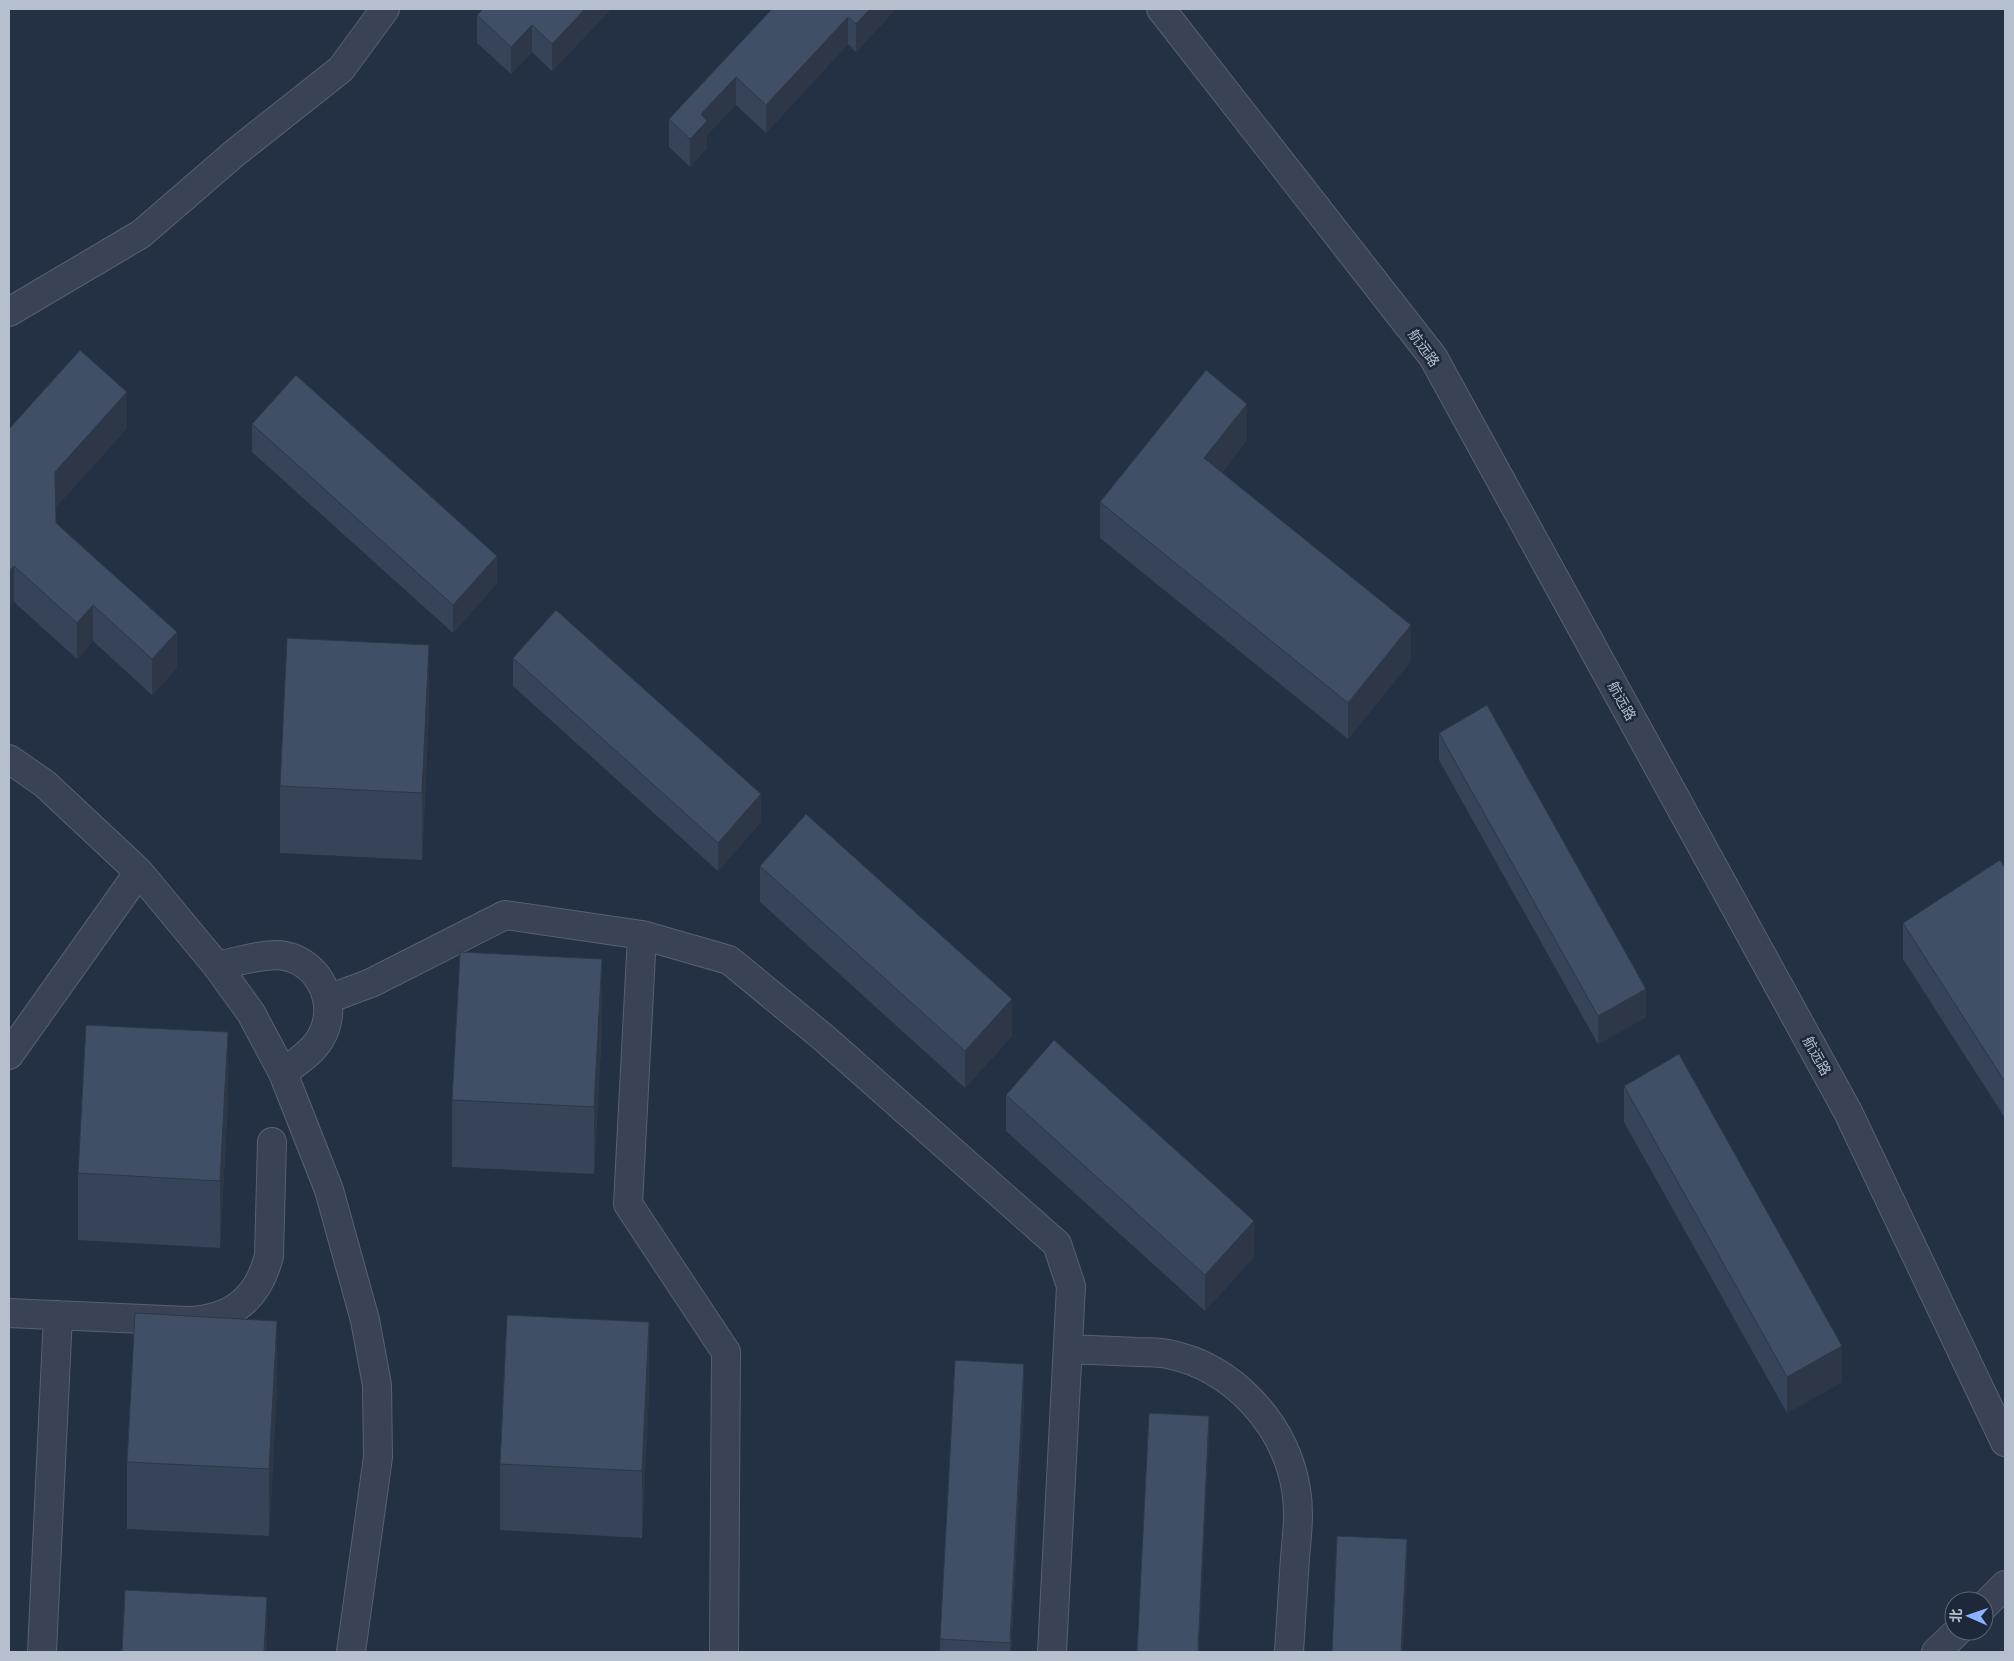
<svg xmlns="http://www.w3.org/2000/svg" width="2014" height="1661" font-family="'Asap Condensed','Noto Sans SC',sans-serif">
<rect width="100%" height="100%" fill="#243145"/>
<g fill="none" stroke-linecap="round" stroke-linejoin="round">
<g stroke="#576172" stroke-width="30">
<path id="minor" d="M1161,9L1433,357L1848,1112L2005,1442
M9,312L141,234L236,152L341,69L385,9
M9,759L45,784L139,872L217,966L251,1013L283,1073L329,1190L365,1320L377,1385L378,1457L351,1652
M642,935L628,1204L726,1352L724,1652
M217,966C236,962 267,952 285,956C322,964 340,1007 320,1039C312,1053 295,1063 283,1073
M328,999L371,983L505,915L642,935L729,960L824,1038L1057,1244L1071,1286L1052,1652
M9,1055L139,872
M9,1313L187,1321C231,1320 258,1299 269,1256L272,1142
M1069,1349C1092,1350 1115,1351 1137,1352C1147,1352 1158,1352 1168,1354C1233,1367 1285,1424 1296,1489C1300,1512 1297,1535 1295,1557C1293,1589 1291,1621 1289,1652
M1984,1606L2005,1585
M42,1652L58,1315
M1936,1652L1958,1631"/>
</g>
<use href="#minor" stroke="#394355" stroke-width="28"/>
</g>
<path fill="#374358" d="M483,9H611L552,71L532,52L511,74L477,43V15Z
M772,9H896L856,52L848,44L766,133L736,105L707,135V148L690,167L669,147V119Z
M252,424L497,583L453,633L252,452Z
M127,428L56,507V523L177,668L152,695L93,641L77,659L14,602L9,429Z
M1247,440L1222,472L1411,661L1348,739L1100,538V502Z
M513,658L761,822L718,871L513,686Z
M429,712L422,860L280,853V786Z
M1439,733L1646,1017L1598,1044L1439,760Z
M760,866L1012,1036L965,1088L760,902Z
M2005,868V1118L1903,959V923Z
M602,1026L594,1174L452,1167V1100Z
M1624,1086L1842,1382L1787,1413L1624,1122Z
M1006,1095L1254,1257L1205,1311L1006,1131Z
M228,1099L220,1248L78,1240V1173Z
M277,1388L269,1536L127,1529V1462Z
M649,1389L642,1538L500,1530V1464Z
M1024,1400L1011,1652H940V1639Z"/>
<path fill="#2d3747" d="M585,9H611L552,71V44Z
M870,9H896L856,52V24Z
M848,17V44L766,133V105Z
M532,25V52L511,74V47Z
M736,77V105L707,135V148L690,167V139L701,114Z
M127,392V428L55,508V472Z
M1247,404V440L1204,494V458Z
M497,556V583L453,633V605Z
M14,566V602L9,608V571Z
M93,605V641L77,659V623Z
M1411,625V661L1348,739V703Z
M177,632V668L152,695V659Z
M429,645V712L422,860V793Z
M761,794V822L718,871V843Z
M602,959V1026L594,1174V1107Z
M1646,989V1017L1598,1044V1016Z
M1012,999V1036L965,1088V1051Z
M228,1032V1099L220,1248V1181Z
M1254,1221V1257L1205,1311V1275Z
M277,1321V1388L269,1536V1469Z
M649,1322V1389L642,1538V1471Z
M1842,1346V1382L1787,1413V1377Z
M1024,1364V1400L1011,1652H1010Z
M1209,1416V1444L1199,1652H1198Z
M1407,1539V1576L1403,1652H1401Z
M267,1597V1652H264Z"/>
<path fill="#404e66" stroke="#2d3747" d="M483,9H585L552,44L532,25L511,47L477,15Z
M772,9H870L856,24L848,17L766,105L736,77L701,114L707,121L690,139L669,119Z
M80,350L127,392L55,472L56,523L177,632L152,659L93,605L77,623L14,566L9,571V429Z
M1206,370L1247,404L1204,458L1411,625L1348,703L1100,502Z
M296,375L497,556L453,605L252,424Z
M556,610L761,794L718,843L513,658Z
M287,638L429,645L422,793L280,786Z
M1487,705L1646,989L1598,1016L1439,733Z
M806,814L1012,999L965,1051L760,866Z
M2000,860L2005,868V1082L1903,923Z
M460,952L602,959L594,1107L452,1100Z
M86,1025L228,1032L220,1181L78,1173Z
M1054,1040L1254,1221L1205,1275L1006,1095Z
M1679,1054L1842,1346L1787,1377L1624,1086Z
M135,1313L277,1321L269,1469L127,1462Z
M507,1315L649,1322L642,1471L500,1464Z
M955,1360L1024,1364L1010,1643L940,1639Z
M1149,1413L1209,1416L1198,1652H1137Z
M1337,1536L1407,1539L1401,1652H1332Z
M125,1590L267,1597L264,1652H122Z"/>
<g text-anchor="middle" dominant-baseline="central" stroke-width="5" stroke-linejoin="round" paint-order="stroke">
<g font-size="14" fill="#b6bfce" stroke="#1d283a">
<text transform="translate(1424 348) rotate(55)">航远路</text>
<text transform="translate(1622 701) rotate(61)">航远路</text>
<text transform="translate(1817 1056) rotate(61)">航远路</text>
</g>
</g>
<rect width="2014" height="1661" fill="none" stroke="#b6bfce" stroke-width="20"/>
<g transform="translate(1969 1616) rotate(272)"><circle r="24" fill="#1d283a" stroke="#5a6475"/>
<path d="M0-4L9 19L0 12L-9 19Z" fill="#8ab4ff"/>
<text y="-8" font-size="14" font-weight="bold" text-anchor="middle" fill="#b6bfce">北</text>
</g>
</svg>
